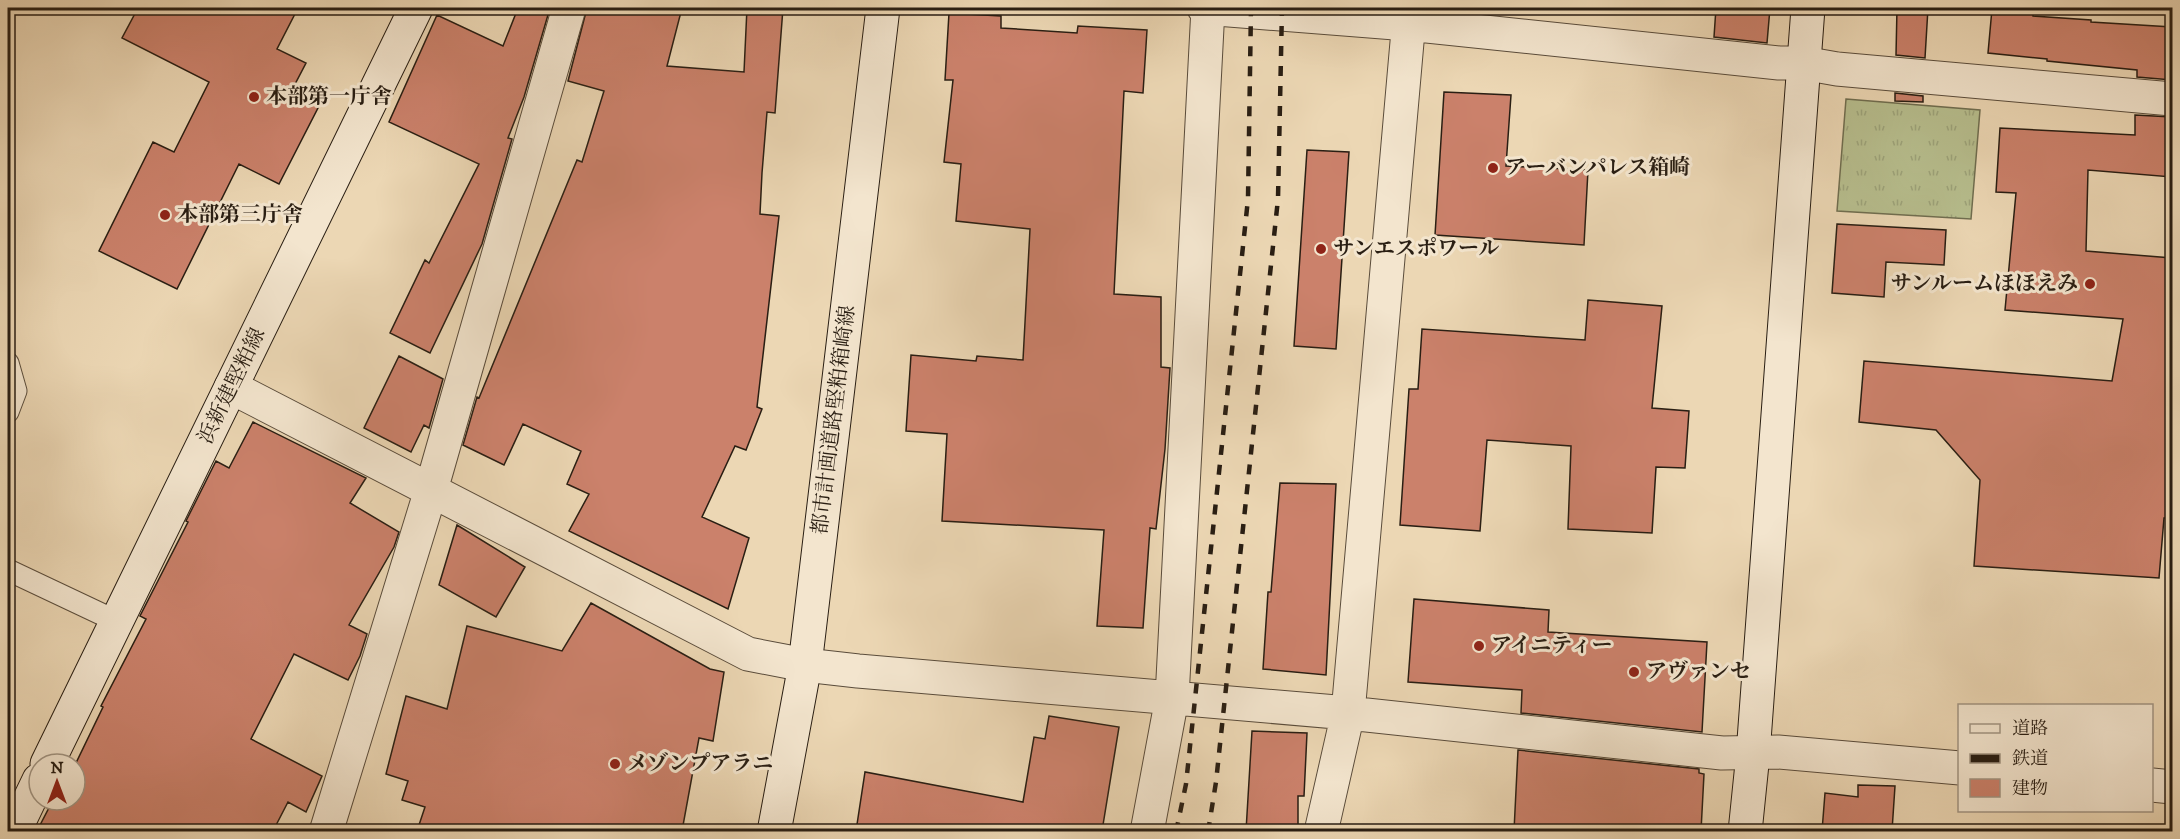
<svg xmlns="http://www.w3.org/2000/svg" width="2180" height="839" font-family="'IM FELL DW Pica','Noto Serif JP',serif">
<defs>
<pattern id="grass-tufts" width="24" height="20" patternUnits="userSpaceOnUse" patternTransform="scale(1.5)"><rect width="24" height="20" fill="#b7be8e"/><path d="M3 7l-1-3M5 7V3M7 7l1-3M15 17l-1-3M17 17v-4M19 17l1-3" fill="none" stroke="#9da37a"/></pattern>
</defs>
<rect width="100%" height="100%" fill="#ecd7b4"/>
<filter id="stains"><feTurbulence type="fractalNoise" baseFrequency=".00333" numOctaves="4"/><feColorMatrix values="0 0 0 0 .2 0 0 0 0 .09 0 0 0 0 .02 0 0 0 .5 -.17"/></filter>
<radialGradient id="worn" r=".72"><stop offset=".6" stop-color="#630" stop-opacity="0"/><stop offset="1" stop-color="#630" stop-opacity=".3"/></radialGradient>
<path fill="url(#grass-tufts)" stroke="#706e50" stroke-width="1.5" d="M1846,99L1980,110L1971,219L1837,211Z"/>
<path fill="#cb816b" stroke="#291e13" stroke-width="1.5" d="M138,8H298L277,49L306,63L292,90L320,104L279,184L239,164L177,289L99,251L153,142L174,152L209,82L122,38Z
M518,8H550L524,97L508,138L512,139L482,244L430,353L390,333L425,260L429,263L479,164L389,122L437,15L503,46Z
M587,8H682L667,66L744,72L747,8H783L775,113L767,112L762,173L760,214L779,216L757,407L762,409L746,450L735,446L702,517L749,538L728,609L569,531L589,494L567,484L581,451L523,424L504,465L463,445L477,397L479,398L577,160L582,162L604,91L568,81Z
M1716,8H1770L1767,43L1714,37Z
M1897,8H1928L1925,58L1896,55Z
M1992,9L2033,12V16L2091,20V22L2172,27V80L2137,77V70L2047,61V59L1988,53Z
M949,13L1001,16V28L1077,33L1078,26L1147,30L1143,93L1124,91L1114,294L1161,297V367L1170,368L1165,449L1156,529L1150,528L1143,628L1097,626L1104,530L942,521L947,434L906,431L911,355L976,361L977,356L1023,360L1030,229L956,221L961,164L944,162L953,80H945Z
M1444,92L1511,95L1506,166L1588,170L1584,245L1435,235Z
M1895,93L1923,96V102L1895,101Z
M2135,115L2172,117V177L2088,170L2086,251L2172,258V518H2164L2159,578L1974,566L1980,480L1936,430L1859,422L1864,361L2112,381L2123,319L2005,310L2016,193L1996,192L2000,128L2135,135Z
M1307,150L1349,152L1336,349L1294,346Z
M1837,224L1946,230L1944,265L1886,262L1884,297L1832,293Z
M1588,300L1662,306L1652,408L1689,411L1685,468L1656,467L1652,533L1568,529L1571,446L1487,440L1480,531L1400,525L1409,389H1418L1422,329L1585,340Z
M399,356L443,379L429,428L424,425L411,452L364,428Z
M253,422L366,478L350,503L399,532L394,547L349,625L367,634L360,656L348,680L294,654L251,739L322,776L306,812L288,802L273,831H37L53,800H75V765L103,707L101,706L146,619L140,616L188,522L186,521L216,461L229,468Z
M1280,483L1336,484L1326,675L1263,669L1268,592H1271Z
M457,525L525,567L496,617L439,585Z
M1414,599L1549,610L1548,632L1707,642L1702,732L1521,713L1522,690L1408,682Z
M591,603L710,669L724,672L713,741L699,738L682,831H417L425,807L402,800L408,781L386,774L406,696L447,709L467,626L562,651Z
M1049,716L1119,727L1102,831H856L865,772L1023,802L1034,737L1045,739Z
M1252,731L1307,733L1304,796H1298V831H1246Z
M1518,750L1699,769V773L1704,774L1701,831H1514Z
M1858,785L1895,786L1892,831H1822L1825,793L1858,797Z"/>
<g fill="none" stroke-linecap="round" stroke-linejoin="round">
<g stroke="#5a4c3b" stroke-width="23">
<path id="lane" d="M8,363L16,391L8,412
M8,570L116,621"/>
</g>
<g stroke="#5a4c3b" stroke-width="35">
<path id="street" d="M1204,8L1408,24L1779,63H1803L1837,69L2172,99
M231,387L748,654L805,665L858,671L1348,713L1722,753L1778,752L1960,768
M2152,785L2172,787
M326,832L431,490L569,8
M1147,832L1172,698L1208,8
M1321,832L1348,713L1410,8"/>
</g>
<g stroke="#291e13" stroke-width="35">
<path id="secondary" d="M47,764L416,8
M14,832L39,780
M774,832L805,665L883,8
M1745,832L1753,754L1808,8"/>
</g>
<use href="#lane" stroke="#f3e5ce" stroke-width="21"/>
<use href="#street" stroke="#f3e5ce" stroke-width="33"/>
<use href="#secondary" stroke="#f3e5ce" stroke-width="33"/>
<path stroke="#291e13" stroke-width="4.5" stroke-dasharray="10 10" stroke-linecap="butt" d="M1176,832L1186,784L1248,199L1251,8
M1208,832L1216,782L1278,199L1282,8"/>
</g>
<g fill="#8f2418" stroke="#f3e5ce" stroke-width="2">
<circle cx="254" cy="97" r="6"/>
<circle cx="1493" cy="168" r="6"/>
<circle cx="165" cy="215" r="6"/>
<circle cx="1321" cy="249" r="6"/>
<circle cx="2090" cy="284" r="6"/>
<circle cx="1479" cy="646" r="6"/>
<circle cx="1634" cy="672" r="6"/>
<circle cx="615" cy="764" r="6"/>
</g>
<g text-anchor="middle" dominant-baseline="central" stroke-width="6" stroke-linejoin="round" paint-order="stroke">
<g font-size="21" font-weight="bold" fill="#291e13" stroke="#f3e5ce" text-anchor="start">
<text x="266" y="97">本部第一庁舎</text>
<text x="1505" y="168">アーバンパレス箱崎</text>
<text x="177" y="215">本部第三庁舎</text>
<text x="1333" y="249">サンエスポワール</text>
<text x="2078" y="284" text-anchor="end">サンルームほほえみ</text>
<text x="1491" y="646">アイニティー</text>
<text x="1646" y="672">アヴァンセ</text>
<text x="627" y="764">メゾンプアラニ</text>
</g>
<g font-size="21" fill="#291e13" stroke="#f3e5ce">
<text transform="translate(232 386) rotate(-64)">浜新建堅粕線</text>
<text transform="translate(834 420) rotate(-83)">都市計画道路堅粕箱崎線</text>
</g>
</g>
<rect width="2180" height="839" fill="none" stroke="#ecd7b4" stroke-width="30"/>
<rect x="9" y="9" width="2162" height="821" fill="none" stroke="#291e13" stroke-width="3"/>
<rect x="15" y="15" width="2150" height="809" fill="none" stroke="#291e13" stroke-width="1.5"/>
<rect x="1958" y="704" width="195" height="108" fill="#f3e5ce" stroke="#a29583" stroke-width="1.5"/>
<rect x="1970" y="724" width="30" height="9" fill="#f3e5ce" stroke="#a29583" stroke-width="1.5"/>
<text x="2012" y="734" font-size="18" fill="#291e13">道路</text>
<rect x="1970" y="754" width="30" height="9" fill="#291e13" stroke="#a29583" stroke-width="1.5"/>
<text x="2012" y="764" font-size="18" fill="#291e13">鉄道</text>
<rect x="1970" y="779" width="30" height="18" fill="#cb816b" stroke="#a29583" stroke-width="1.5"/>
<text x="2012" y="794" font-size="18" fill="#291e13">建物</text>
<g transform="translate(57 782)"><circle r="28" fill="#f3e5ce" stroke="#a29583" stroke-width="1.5"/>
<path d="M0-4.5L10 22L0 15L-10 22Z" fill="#8f2418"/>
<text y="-9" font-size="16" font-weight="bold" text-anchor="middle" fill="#291e13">N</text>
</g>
<rect width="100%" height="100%" filter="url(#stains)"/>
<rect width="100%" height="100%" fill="url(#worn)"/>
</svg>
